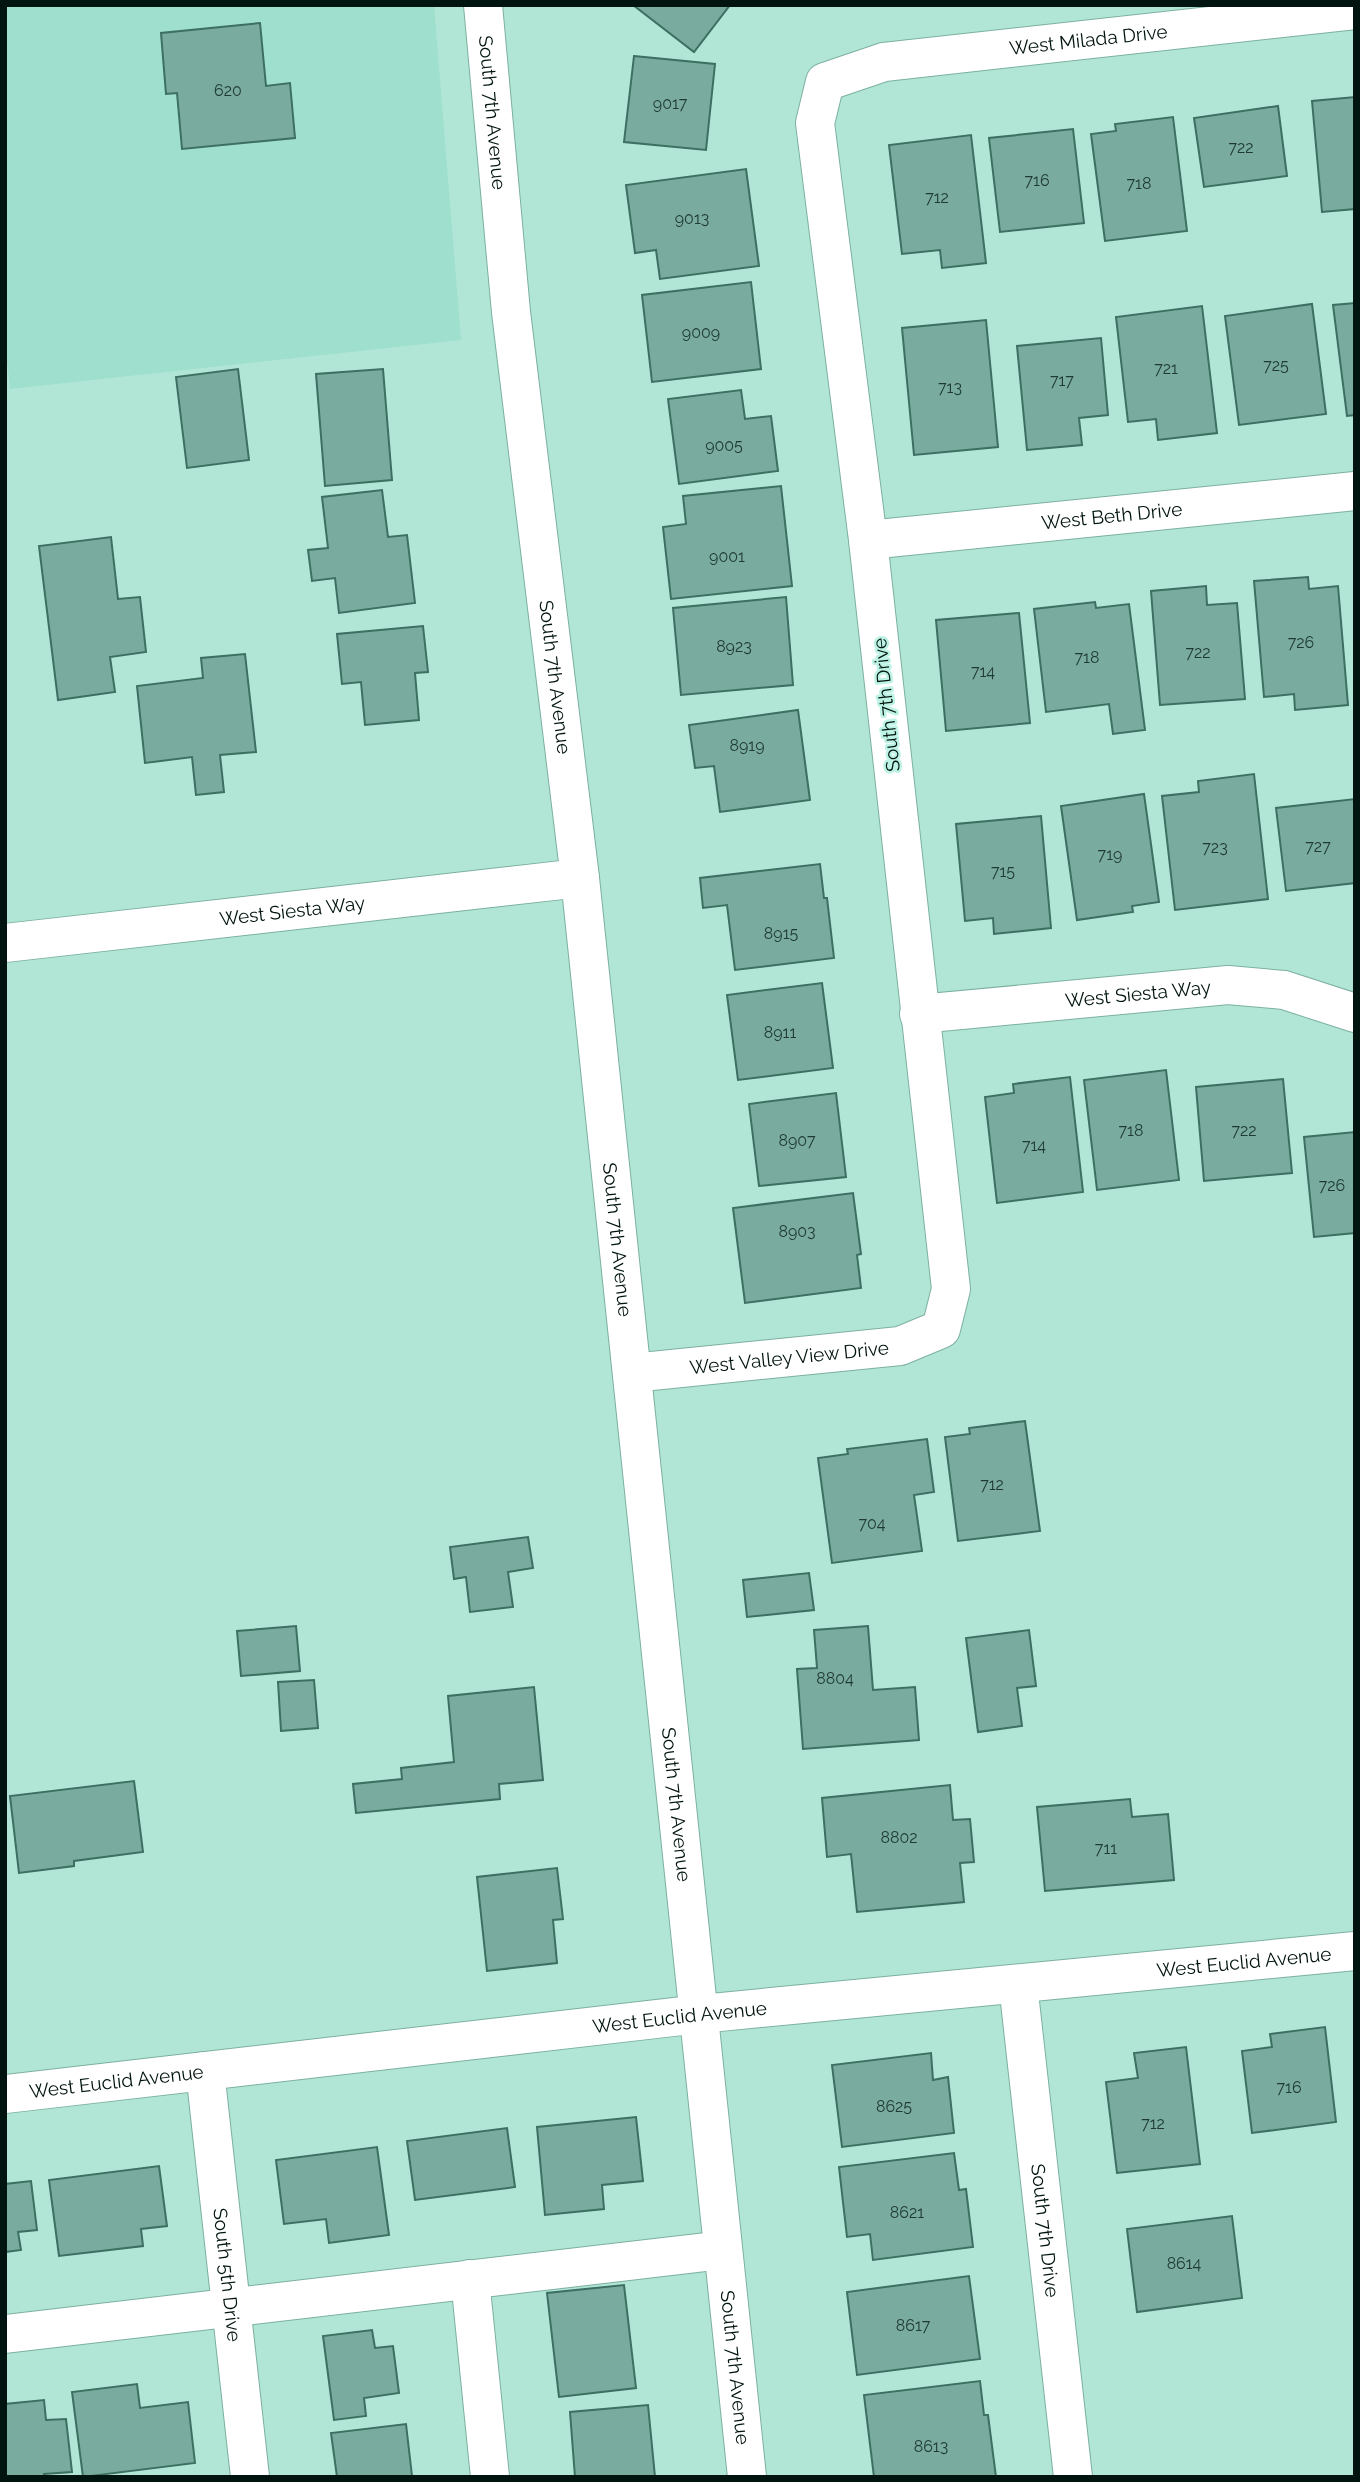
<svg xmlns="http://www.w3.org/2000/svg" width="1360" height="2482" font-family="Raleway,sans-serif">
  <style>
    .built { fill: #9fdfcd }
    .building { fill: #79ac9e; stroke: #3d6f62; stroke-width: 2 }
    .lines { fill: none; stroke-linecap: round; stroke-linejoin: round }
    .minor-casing { stroke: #7cb0a1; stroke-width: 40 }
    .minor { stroke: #fff; stroke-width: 38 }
    .labels { text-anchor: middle; stroke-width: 5; stroke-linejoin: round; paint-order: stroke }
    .number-label { font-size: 16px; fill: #1f3a33 }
    .street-label { font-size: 19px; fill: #01140f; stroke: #bdf3e4 }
  </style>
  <rect width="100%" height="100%" fill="#b1e6d7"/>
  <path class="built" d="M5 5H434L461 340 10 389 5 341Z"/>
  <path class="building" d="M633 5H730L694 52Z
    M260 23 266 86 290 83 295 138 182 149 177 93 166 94 161 33Z
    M634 56 715 64 706 150 624 142Z
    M1355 97V209L1322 212 1312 101Z
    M1278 106 1287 176 1204 187 1194 118Z
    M1173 117 1187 231 1105 241 1091 134 1116 131 1115 124Z
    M1073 129 1084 223 1000 232 989 138Z
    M971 135 986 263 942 268 940 250 902 254 889 145Z
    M746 169 759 266 660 279 656 250 635 253 626 185Z
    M751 282 761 369 652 382 642 295Z
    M1355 303V415L1347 416 1333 305Z
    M1312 304 1326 414 1239 425 1225 316Z
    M1202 306 1217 433 1158 440 1156 419 1128 422 1116 317Z
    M986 320 998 447 914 455 902 328Z
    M1101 338 1108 415 1079 418 1082 445 1027 450 1017 346Z
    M238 369 249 460 187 468 176 377Z
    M383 369 392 480 325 486 316 374Z
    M741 390 745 419 771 416 778 471 679 484 668 399Z
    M781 486 792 586 671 599 663 527 686 524 683 496Z
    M382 490 388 537 407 535 415 603 339 613 335 578 312 581 308 550 328 548 322 497Z
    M111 537 118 599 140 597 146 652 110 657 115 692 58 700 39 546Z
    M1308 577 1309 589 1338 586 1348 705 1295 710 1294 694 1264 697 1254 581Z
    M1206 586 1207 605 1237 603 1245 699 1160 705 1151 591Z
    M786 597 793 685 681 695 673 608Z
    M1095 602 1096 608 1129 604 1145 730 1113 734 1109 704 1046 712 1034 609Z
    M1019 613 1030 723 946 731 936 620Z
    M423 626 428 672 415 673 419 720 365 725 361 682 342 684 337 634Z
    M245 654 256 752 220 755 224 792 196 795 192 757 145 763 137 686 203 678 201 658Z
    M798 710 810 800 720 812 714 766 695 768 689 725Z
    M1254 774 1268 899 1175 910 1162 796 1199 792 1198 781Z
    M1144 794 1159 902 1132 906 1133 912 1077 920 1061 806Z
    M1355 799V883L1286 891 1276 808Z
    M1041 816 1051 928 994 934 993 918 965 921 956 824Z
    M820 864 824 898H827L834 958 735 970 727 905 703 908 700 878Z
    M822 983 833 1068 738 1080 727 995Z
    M1166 1070 1179 1180 1097 1190 1084 1080Z
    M1070 1077 1083 1192 997 1203 985 1097 1014 1093 1013 1084Z
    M1283 1079 1292 1173 1204 1181 1196 1087Z
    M836 1093 846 1177 759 1186 749 1104Z
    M1355 1132V1233L1314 1237 1304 1137Z
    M853 1193 861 1254 857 1255 861 1288 745 1303 733 1208Z
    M1025 1421 1040 1531 958 1541 945 1437 970 1434 969 1428Z
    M927 1439 934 1492 914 1495 922 1551 832 1563 818 1458 848 1454 847 1449Z
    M528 1537 533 1568 508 1572 513 1607 470 1612 466 1577 454 1579 450 1547Z
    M809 1573 814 1610 747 1617 743 1580Z
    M296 1626 300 1671 241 1676 237 1631Z
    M868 1626 873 1690 915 1687 919 1740 803 1749 797 1669 817 1668 814 1630Z
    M1029 1630 1036 1686 1017 1688 1022 1726 978 1732 966 1638Z
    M314 1680 318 1728 281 1731 278 1682Z
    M534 1687 543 1780 499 1784 500 1799 356 1813 353 1784 402 1779 401 1768 454 1762 448 1696Z
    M134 1781 143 1852 74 1861V1866L19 1873 10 1796Z
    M950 1785 953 1820 970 1819 974 1862 960 1863 964 1902 857 1912 851 1854 827 1857 822 1798Z
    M1130 1799 1132 1817 1168 1814 1174 1880 1045 1891 1037 1807Z
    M557 1868 563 1919 553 1920 557 1963 487 1971 477 1877Z
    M1325 2027 1336 2122 1252 2133 1242 2051 1272 2047 1270 2034Z
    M1186 2047 1200 2164 1117 2173 1106 2082 1138 2078 1134 2053Z
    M931 2053 933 2080 948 2077 954 2133 842 2147 832 2065Z
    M636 2117 643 2181 602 2185 604 2209 545 2215 537 2127Z
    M507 2128 515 2187 415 2200 407 2141Z
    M377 2147 389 2235 329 2243 326 2219 284 2224 276 2160Z
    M954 2153 959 2190 966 2189 973 2247 873 2260 870 2234 847 2237 839 2167Z
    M159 2166 167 2226 141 2229 143 2246 59 2256 49 2180Z
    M31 2181 37 2230 18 2232 21 2250 5 2252V2184Z
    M1232 2216 1242 2298 1137 2312 1127 2229Z
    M969 2276 980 2359 857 2375 847 2292Z
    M624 2285 636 2388 559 2397 547 2293Z
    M372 2330 375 2348 393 2346 399 2393 364 2398 366 2416 334 2420 323 2336Z
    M980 2381 984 2415H988L996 2477H874L864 2395Z
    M137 2384 140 2408 188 2402 195 2463 83 2477 72 2392Z
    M44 2400 46 2420 66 2419 72 2472 44 2474V2477H5V2404Z
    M648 2405 655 2477H575L570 2412Z
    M406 2424 412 2476 337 2477 331 2433Z"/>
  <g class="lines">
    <g class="minor-casing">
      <g id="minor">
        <path id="s1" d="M483 5 511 312 580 878 747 2477"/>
        <path id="s2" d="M868 540 1355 491"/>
        <path id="s3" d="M5 943 580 878"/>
        <path id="s4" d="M919 1014 1228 985 1284 990 1355 1013"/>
        <path id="s5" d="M632 1373 900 1346 941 1329 951 1289 868 540 815 123 825 82 884 62 1355 10"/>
        <path id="s6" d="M1018 1984 1073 2477"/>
        <path id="s7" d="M205 2071 250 2477"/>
        <path id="s8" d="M5 2094 699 2014 1355 1951"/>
        <path d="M470 2279 490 2477"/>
        <path d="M5 2334 723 2250"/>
      </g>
    </g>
    <use href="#minor" class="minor"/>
  </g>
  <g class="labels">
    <g class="number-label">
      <text x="228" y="96">620</text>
      <text x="670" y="109">9017</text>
      <text x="1241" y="153">722</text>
      <text x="1037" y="186">716</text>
      <text x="1139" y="189">718</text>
      <text x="937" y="203">712</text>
      <text x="692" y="224">9013</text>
      <text x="701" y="338">9009</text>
      <text x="1276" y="371">725</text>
      <text x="1166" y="374">721</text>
      <text x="1062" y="386">717</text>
      <text x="950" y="393">713</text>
      <text x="724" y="451">9005</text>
      <text x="727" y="562">9001</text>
      <text x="1301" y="648">726</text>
      <text x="734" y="652">8923</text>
      <text x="1198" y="658">722</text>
      <text x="1087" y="663">718</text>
      <text x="983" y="677">714</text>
      <text x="747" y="751">8919</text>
      <text x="1318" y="852">727</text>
      <text x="1215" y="853">723</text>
      <text x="1110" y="860">719</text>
      <text x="1003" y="877">715</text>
      <text x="781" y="939">8915</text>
      <text x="780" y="1038">8911</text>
      <text x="1131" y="1136">718</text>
      <text x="1244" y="1136">722</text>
      <text x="797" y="1146">8907</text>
      <text x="1034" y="1151">714</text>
      <text x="1332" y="1191">726</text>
      <text x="797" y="1237">8903</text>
      <text x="992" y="1490">712</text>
      <text x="872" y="1529">704</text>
      <text x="835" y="1684">8804</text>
      <text x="899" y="1843">8802</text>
      <text x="1106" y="1854">711</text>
      <text x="1289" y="2093">716</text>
      <text x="894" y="2112">8625</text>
      <text x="1153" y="2129">712</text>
      <text x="907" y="2218">8621</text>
      <text x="1184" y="2269">8614</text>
      <text x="913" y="2331">8617</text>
      <text x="931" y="2452">8613</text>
    </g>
    <g class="street-label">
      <text dy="7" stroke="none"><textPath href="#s5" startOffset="1839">West Milada Drive</textPath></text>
      <text dy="7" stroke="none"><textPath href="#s1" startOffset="108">South 7th Avenue</textPath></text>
      <text dy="7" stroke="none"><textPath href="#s2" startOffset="245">West Beth Drive</textPath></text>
      <text dy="7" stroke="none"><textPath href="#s1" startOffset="676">South 7th Avenue</textPath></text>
      <text transform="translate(886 705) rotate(-96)" y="7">South 7th Drive</text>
      <text dy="7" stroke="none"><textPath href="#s3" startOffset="289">West Siesta Way</textPath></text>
      <text dy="7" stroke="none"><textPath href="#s4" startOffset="220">West Siesta Way</textPath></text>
      <text dy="7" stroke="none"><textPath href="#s1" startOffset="1242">South 7th Avenue</textPath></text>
      <text dy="7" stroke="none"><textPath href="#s5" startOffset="158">West Valley View Drive</textPath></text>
      <text dy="7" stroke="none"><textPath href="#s1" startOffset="1810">South 7th Avenue</textPath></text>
      <text dy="7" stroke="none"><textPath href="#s8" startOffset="1246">West Euclid Avenue</textPath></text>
      <text dy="7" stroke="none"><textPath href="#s8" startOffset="679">West Euclid Avenue</textPath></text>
      <text dy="7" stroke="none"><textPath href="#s8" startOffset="112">West Euclid Avenue</textPath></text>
      <text dy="7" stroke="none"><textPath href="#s6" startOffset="248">South 7th Drive</textPath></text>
      <text dy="7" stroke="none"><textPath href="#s7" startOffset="205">South 5th Drive</textPath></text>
      <text dy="7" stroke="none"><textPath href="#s1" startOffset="2376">South 7th Avenue</textPath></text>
    </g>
  </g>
  <rect width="1360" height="2482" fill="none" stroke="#01140f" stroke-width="14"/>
</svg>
